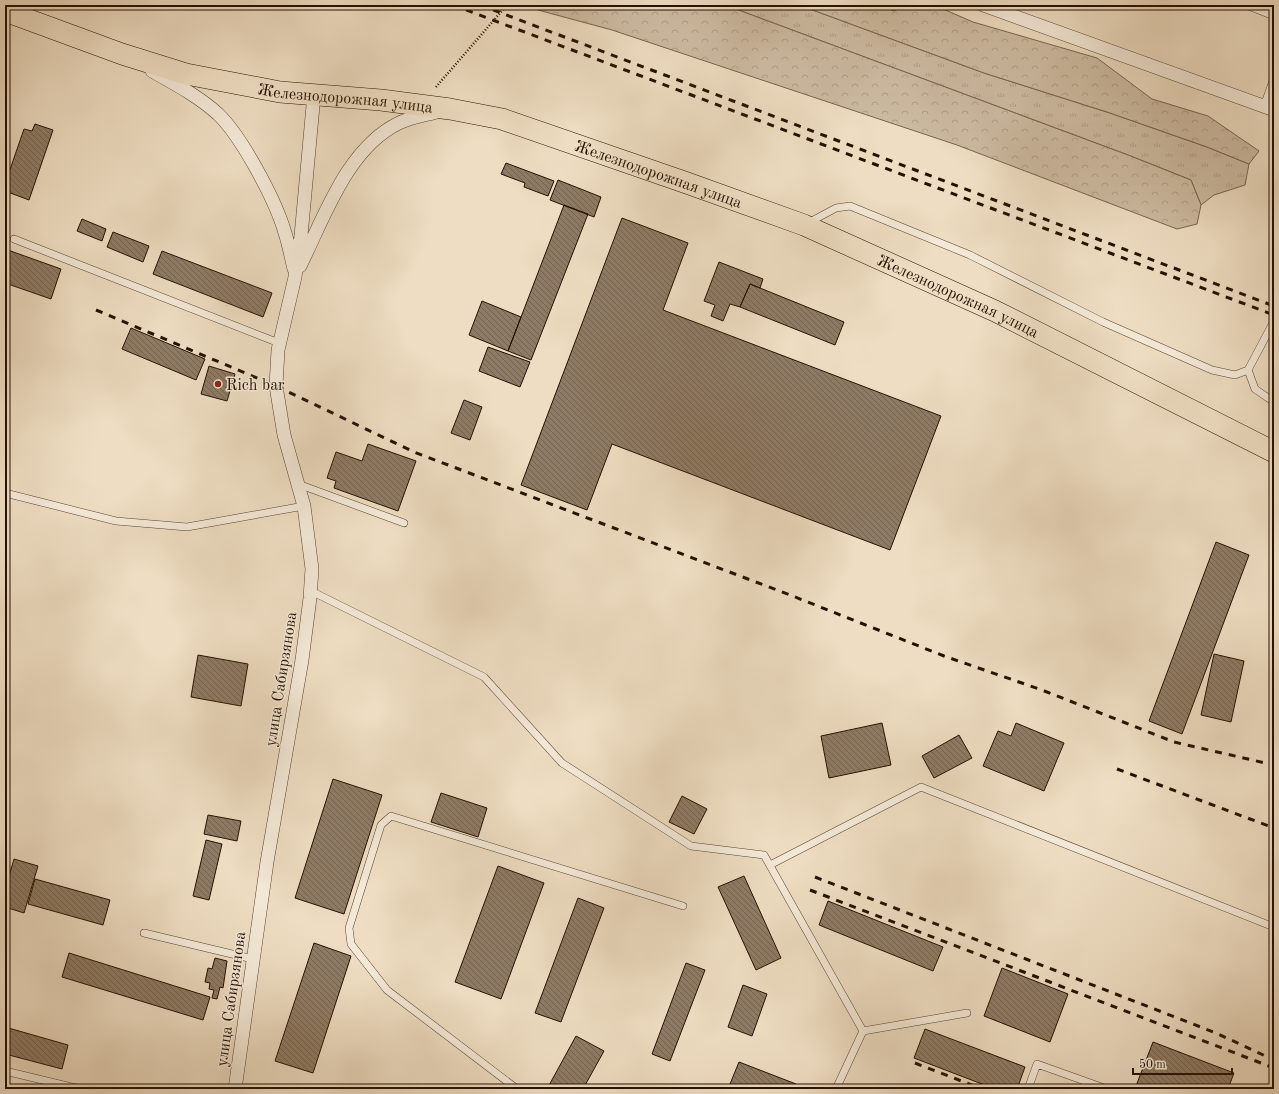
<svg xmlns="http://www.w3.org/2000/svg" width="1279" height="1094" font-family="'Old Standard TT',serif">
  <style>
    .grass { fill: url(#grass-tufts); stroke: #786550 }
    .forest { fill: url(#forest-crowns); stroke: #786550 }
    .building { fill: url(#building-back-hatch); stroke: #251000 }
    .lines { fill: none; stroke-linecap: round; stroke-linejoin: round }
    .lane-casing { stroke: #574330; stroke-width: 8 }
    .street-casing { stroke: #574330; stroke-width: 14 }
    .primary-casing { stroke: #251000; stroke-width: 22 }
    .path { stroke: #251000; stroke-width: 2.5; stroke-dasharray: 1 2; stroke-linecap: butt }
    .lane { stroke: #f4e9d7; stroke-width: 7 }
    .street { stroke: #f4e9d7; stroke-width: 13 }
    .primary { stroke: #eeddc2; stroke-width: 21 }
    .rail { stroke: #251000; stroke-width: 3; stroke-dasharray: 7 7; stroke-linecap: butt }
    .poi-dot { fill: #8f2418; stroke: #f4e9d7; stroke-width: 1.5 }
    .labels { text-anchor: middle; stroke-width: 3; stroke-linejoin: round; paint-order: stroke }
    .street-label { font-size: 16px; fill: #251000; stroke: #f4e9d7 }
    .poi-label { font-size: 16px; fill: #251000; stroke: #f4e9d7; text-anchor: start }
  </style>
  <defs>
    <pattern id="grass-tufts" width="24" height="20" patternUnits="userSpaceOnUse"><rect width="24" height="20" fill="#ccbaa1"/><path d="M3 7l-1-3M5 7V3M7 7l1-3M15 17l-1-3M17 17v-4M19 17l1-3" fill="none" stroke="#af9f89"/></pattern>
    <pattern id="forest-crowns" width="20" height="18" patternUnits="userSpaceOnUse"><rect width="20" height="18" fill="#ccbaa1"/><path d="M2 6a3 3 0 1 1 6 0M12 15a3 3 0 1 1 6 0" fill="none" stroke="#af9f89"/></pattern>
    <pattern id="building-back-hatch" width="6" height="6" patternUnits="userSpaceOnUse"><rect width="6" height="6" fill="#8e7b65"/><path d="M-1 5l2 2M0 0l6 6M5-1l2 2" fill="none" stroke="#746351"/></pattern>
  </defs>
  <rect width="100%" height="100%" fill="#eeddc2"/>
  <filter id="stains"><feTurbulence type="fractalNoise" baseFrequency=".005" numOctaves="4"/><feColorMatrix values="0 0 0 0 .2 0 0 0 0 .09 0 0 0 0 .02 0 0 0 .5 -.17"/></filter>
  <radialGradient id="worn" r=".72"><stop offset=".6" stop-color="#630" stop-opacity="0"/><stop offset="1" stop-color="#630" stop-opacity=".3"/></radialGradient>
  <path class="grass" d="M725 5H799L984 73 1110 113 1207 147 1249 164 1245 185 1214 195 1201 205 1191 180 1128 155Z"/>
  <path class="forest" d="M531 5H725L1128 155 1191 180 1201 205 1197 224 1177 229 957 145 612 30 538 10Z
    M799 5H878L894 11 905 5H934L973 22 1097 58 1152 99 1208 116 1259 151 1249 164 1207 147 1110 113 984 73Z"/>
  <path class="building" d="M35 124 53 130 29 200 5 191V184L24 129 32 131Z
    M506 163 554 181 548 196 524 187 525 183 501 174Z
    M558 180 601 197 594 217 550 200Z
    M564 205 588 214 531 360 508 351Z
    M622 218 688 243 663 310 941 416 890 550 612 444 587 510 521 485Z
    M82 219 106 229 102 241 77 231Z
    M113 232 149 246 143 262 107 247Z
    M5 249 61 269 51 299 5 283Z
    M162 251 272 293 263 317 153 274Z
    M719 262 763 279 760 288 750 284 740 307 730 304 723 321 711 316 715 305 704 301Z
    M750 284 844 322 835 345 740 307Z
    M482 301 521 317 508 351 469 335Z
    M131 328 205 359 196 380 122 349Z
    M488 347 530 362 520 387 479 371Z
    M209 366 235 374 227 401 201 394Z
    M464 400 482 407 470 440 451 433Z
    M368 444 416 461 398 511 334 488 336 481 327 478 336 452 362 461Z
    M1216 542 1249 555 1182 734 1149 721Z
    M1214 654 1244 661 1231 722 1201 715Z
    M198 655 248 664 241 706 191 697Z
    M882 723 891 765 829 778 821 736Z
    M1016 723 1064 743 1044 791 983 766 998 731 1011 736Z
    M959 735 972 758 934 778 922 756Z
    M333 779 382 795 344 914 295 898Z
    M441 793 487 808 478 837 431 822Z
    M682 796 707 809 694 834 669 822Z
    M208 815 241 821 237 841 204 834Z
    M206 840 222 844 209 900 193 896Z
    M14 859 38 866 24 913 5 907V882L7 883Z
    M498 866 544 883 501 999 455 982Z
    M744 876 781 958 756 970 718 887Z
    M35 879 110 900 103 925 28 904Z
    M578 898 604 908 561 1022 535 1013Z
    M828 901 943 947 933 971 819 925Z
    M314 943 351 956 313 1073 275 1061Z
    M69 953 210 997 203 1020 62 977Z
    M215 958 227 961 223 988 220 987 217 999 212 998 214 990 209 989 210 983 205 982 208 968 212 969Z
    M686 963 705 970 670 1061 652 1054Z
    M1002 968 1068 994 1050 1042 984 1016Z
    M743 985 767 994 752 1036 728 1027Z
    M5 1027 68 1045 62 1069 5 1054Z
    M925 1029 1025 1067 1017 1089H995L914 1058Z
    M576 1036 604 1051 583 1089H547Z
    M1153 1042 1234 1073 1228 1089H1143L1136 1086Z
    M739 1062 796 1084 794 1089H742L730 1084Z"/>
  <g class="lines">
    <g class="lane-casing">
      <path id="lane" d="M1246 5 1274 16
        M1264 106 1274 78
        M808 223 836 208 850 206 970 255 1103 322 1212 370 1235 375 1248 370 1255 389 1274 402
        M14 239 279 343
        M1248 370 1274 321
        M298 484 404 523
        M5 493 116 521 187 527 304 506
        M311 591 484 677 562 763 691 846 764 855 863 1031 836 1089
        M770 865 921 787 1274 927
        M144 933 253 959
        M863 1031 967 1013
        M5 1071 80 1089
        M517 1089 387 990 351 944 349 928 381 825 391 816 683 906
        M1028 1089 1037 1064 1107 1089"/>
    </g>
    <g class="street-casing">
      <path id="street" d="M983 5 1274 110
        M152 71C175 84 198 96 218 114 242 137 276 201 285 233 289 245 291 257 294 269
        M300 266C324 218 347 148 399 123 411 117 427 115 440 111
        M235 1089 267 862 302 660 310 598 312 569 304 506 284 435 276 386 278 350 295 277 301 236 314 95"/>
    </g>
    <g class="primary-casing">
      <g id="primary">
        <path id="s1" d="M5 11 122 54 186 74 280 92 381 100 450 109 502 119 687 183 804 225 995 311 1274 452"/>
      </g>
    </g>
    <path class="path" d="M436 87 507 5"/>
    <use href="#lane" class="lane"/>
    <use href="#street" class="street"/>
    <use href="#primary" class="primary"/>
    <path class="rail" d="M453 5 1274 315
      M480 5 1274 306
      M96 310 276 386 414 452 790 595 944 656 1042 690 1174 742 1274 765
      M1117 769 1274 828
      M815 877 1216 1033 1274 1060
      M810 890 1274 1068
      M915 1063 982 1089"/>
  </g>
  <circle class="poi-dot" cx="218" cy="384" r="4"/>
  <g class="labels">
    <g class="street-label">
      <text dy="6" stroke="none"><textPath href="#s1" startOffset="353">Железнодорожная улица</textPath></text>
      <text dy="6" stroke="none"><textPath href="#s1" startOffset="677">Железнодорожная улица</textPath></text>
      <text dy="6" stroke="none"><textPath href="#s1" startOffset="1001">Железнодорожная улица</textPath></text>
      <text transform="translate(280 679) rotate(-81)" y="6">улица Сабирзянова</text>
      <text transform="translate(230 999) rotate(-82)" y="6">улица Сабирзянова</text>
    </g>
    <g class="poi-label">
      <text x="226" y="390">Rich bar</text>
    </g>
  </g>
  <rect width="1279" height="1094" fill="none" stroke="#eeddc2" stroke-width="20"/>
  <rect x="6" y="6" width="1267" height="1082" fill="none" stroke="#251000" stroke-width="2"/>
  <rect x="10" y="10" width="1259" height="1074" fill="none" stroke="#251000"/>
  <path d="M1133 1068v6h99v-6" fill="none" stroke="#251000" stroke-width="2"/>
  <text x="1139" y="1068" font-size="12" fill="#251000" stroke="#f4e9d7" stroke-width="3" paint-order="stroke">50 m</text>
  <rect width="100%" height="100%" filter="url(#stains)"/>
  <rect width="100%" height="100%" fill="url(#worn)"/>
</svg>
